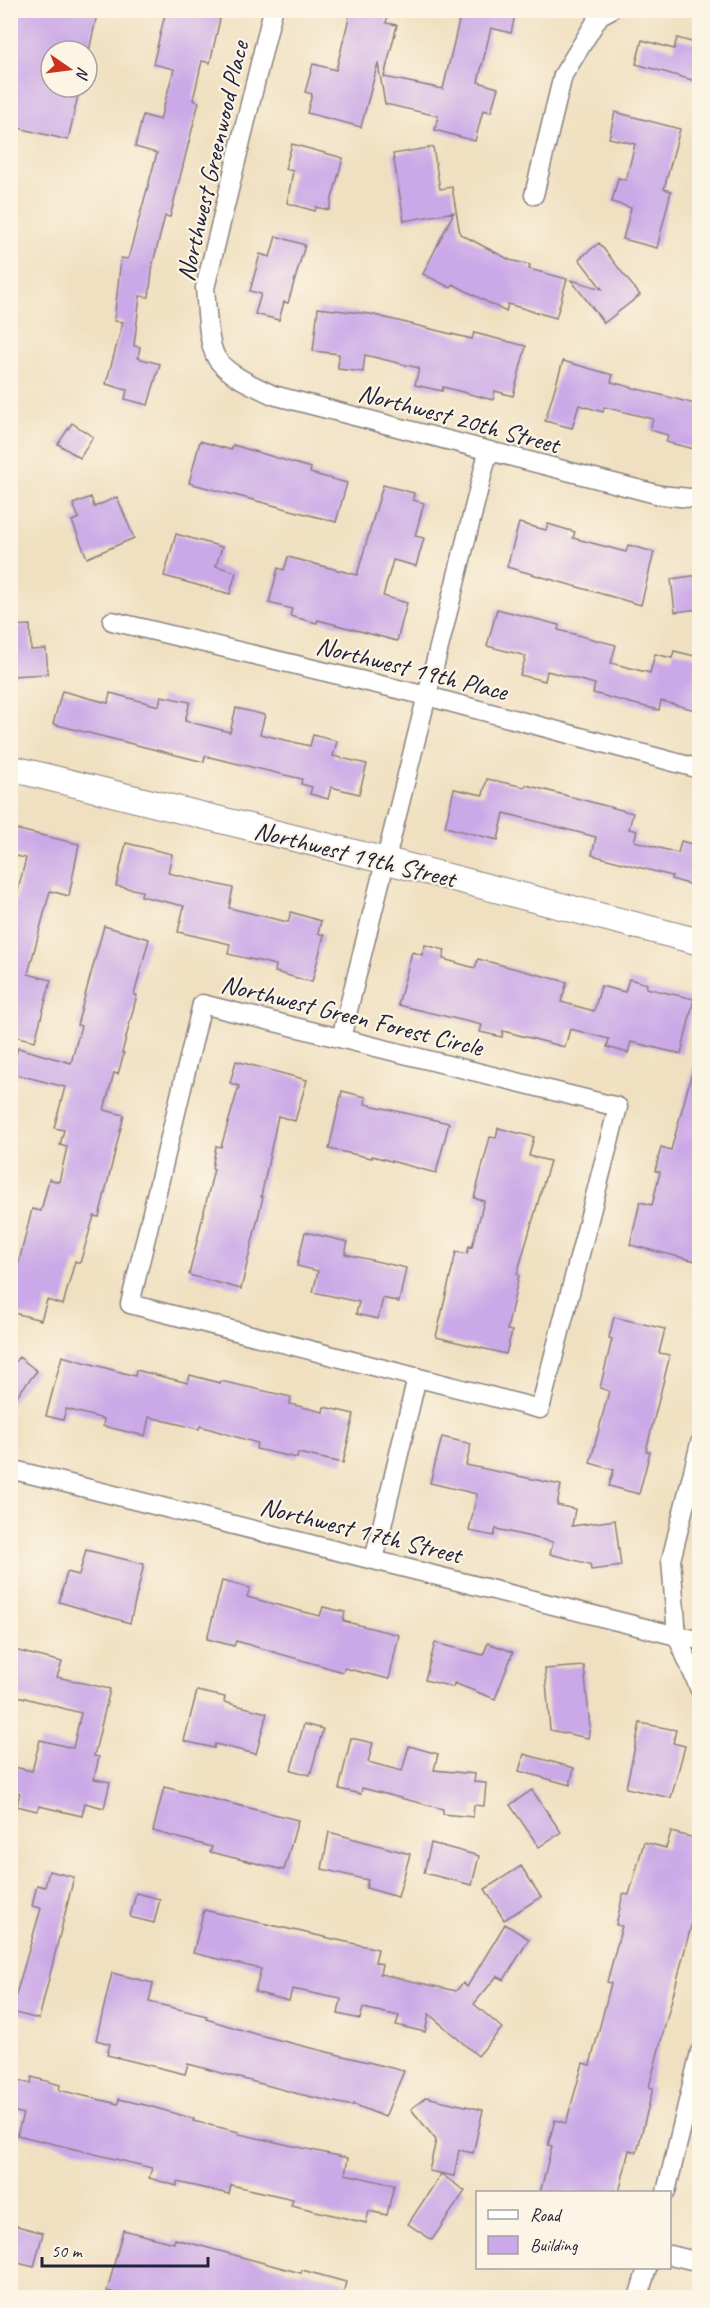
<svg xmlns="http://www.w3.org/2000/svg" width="710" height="2308" font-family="Caveat,sans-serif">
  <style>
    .building { fill: #cba8e7 }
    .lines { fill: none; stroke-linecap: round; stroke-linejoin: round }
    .street-casing { stroke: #89817e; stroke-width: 21 }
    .secondary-casing { stroke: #89817e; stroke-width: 28 }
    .street { stroke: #fff; stroke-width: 18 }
    .secondary { stroke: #fff; stroke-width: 26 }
    .labels { text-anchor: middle; stroke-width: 4.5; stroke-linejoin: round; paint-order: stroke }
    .street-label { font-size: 26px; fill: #22223b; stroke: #fcf5e5 }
  </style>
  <rect width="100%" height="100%" fill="#fcf5e5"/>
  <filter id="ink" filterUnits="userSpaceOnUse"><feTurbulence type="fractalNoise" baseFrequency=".0167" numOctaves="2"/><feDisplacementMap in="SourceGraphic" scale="12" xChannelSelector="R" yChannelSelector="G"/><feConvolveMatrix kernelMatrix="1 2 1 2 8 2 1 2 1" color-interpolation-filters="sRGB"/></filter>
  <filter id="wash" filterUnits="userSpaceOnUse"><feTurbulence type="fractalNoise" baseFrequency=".008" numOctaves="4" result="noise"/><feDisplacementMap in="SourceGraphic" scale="24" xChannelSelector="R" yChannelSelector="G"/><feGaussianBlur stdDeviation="1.35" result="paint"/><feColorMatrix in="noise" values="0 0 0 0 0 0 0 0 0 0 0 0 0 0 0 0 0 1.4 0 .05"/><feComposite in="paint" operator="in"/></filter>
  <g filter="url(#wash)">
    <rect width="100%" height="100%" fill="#f0e0c1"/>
    <g id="blocks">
      <path class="building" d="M10 10H98L89 51H51V87H80L68 140 10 126Z
        M166 10H184L220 19 210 63 202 61 193 100 199 102 170 217 165 216 153 263 149 297 140 296 134 346 140 347 138 358 160 364 148 405 125 399 127 390 106 384 123 322 114 321 121 258 128 259 157 153 135 147 143 115 160 120 174 69 153 64Z
        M351 10H389L386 23 397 25 384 77 443 89 459 21 446 18 447 10H516L511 33 491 28 478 82 498 88 491 112 483 110 475 141 435 130 438 116 385 104 378 63 361 127 307 113 312 94 305 92 313 64 336 70Z
        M677 38 699 44V82L636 64 642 40 674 49Z
        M615 112 680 129 664 189 671 191 657 248 623 239 631 208 612 202 618 178 626 180 635 144 609 138Z
        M292 144 343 158 329 210 316 207 315 211 287 203 293 171 285 169Z
        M433 147 440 189 452 187 460 234 510 260 530 265 529 269 567 279 556 318 508 304 506 312 453 284 451 288 423 274 454 212 404 221 393 154Z
        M276 236 305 245 288 303 284 302 279 320 255 314 261 294 250 291 260 254 270 257Z
        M599 243 640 295 604 323 571 280 602 289 579 259Z
        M318 308 370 314 472 339 474 333 526 346 513 396 495 391 493 400 443 387 442 391 415 385 419 368 365 355 363 372 338 369 339 354 313 351Z
        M563 361 613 375 611 382 699 405V427L694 449 666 442 668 435 650 430 653 419 604 407 603 412 579 405 572 428 545 421Z
        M72 423 93 437 80 458 58 444Z
        M200 441 231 450 233 445 257 452 311 468 310 473 347 483 336 522 189 483Z
        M383 485 414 493 413 500 424 503 415 536 424 538 416 566 393 560 383 596 407 603 397 641 318 620 317 623 290 616 292 609 269 603 278 568 284 570 288 557 357 575Z
        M91 497 94 507 117 497 134 538 87 558 72 521 79 518 73 504Z
        M519 523 546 530 548 524 575 532 573 538 626 552 628 545 654 552 641 605 507 567Z
        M176 534 222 547 216 566 236 572 230 594 164 576Z
        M699 575V609L675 612 671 579Z
        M497 609 559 625 558 630 616 645 611 663 650 673 655 654 672 658 674 651 699 657V711L661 701 659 710 630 703 593 693 595 684 547 671 545 681 520 675 526 656 487 646Z
        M30 625 31 650 46 649 48 674 10 676V626Z
        M62 691 108 703 110 693 159 706 161 696 190 702 185 721 230 732 236 708 265 715 260 734 310 746 313 735 337 741 333 756 367 764 359 794 331 787 328 799 310 794 312 787 301 784 302 779 205 756 204 762 53 724Z
        M487 779 525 787 526 785 633 813 629 829 637 831 634 841 678 853 681 841 699 846V887L671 879 672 876 592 855 596 837 504 813 498 840 445 827 454 789 483 795Z
        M15 829 79 844 69 896 50 891 28 974 51 980 35 1041 10 1035V901L15 902 26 858 10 855Z
        M126 843 172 854 168 873 233 888 229 908 288 922 291 912 321 921 318 933 324 935 312 982 275 972 276 965 228 954 230 944 178 932 184 906 141 896 142 891 116 886Z
        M104 926 149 939 134 995H137L122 1053H124L118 1074 114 1073 104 1110 124 1115 99 1217 94 1216 80 1263 75 1261 63 1305 47 1300 41 1320 10 1312V1298L32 1209 41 1211 49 1179 59 1182 67 1147 60 1145 64 1130 54 1128 65 1087 11 1073 18 1048 71 1063 81 1026 77 1025Z
        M425 945 445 950 443 959 475 968 478 959 567 982 561 1002 594 1011 601 986 625 992 629 979 647 984 646 988 694 999 681 1054 631 1042 628 1053 607 1047 609 1039 570 1029 565 1047 503 1031 502 1037 480 1032 482 1025 398 1005 412 952 422 955Z
        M236 1061 307 1080 295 1121 278 1116 261 1197H263L241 1289 189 1275 214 1169 212 1168 216 1146 221 1147 239 1086 230 1083Z
        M694 1065 699 1066V1246L696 1261 630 1245 640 1202 652 1205 660 1172 655 1171 661 1147 671 1150Z
        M342 1091 366 1097 365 1104 449 1123 436 1173 372 1156V1158L329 1149Z
        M498 1128 534 1137 529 1156 550 1161 517 1274 519 1275 507 1330 512 1331 506 1354 436 1337 456 1252 467 1254 469 1246 472 1247 484 1201 474 1198 490 1137 496 1138Z
        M305 1232 348 1242 345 1254 406 1268 399 1302 383 1298 378 1319 356 1314 359 1302 313 1292 318 1271 297 1266Z
        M614 1317 665 1329 659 1353 670 1355 646 1451 650 1452 639 1494 609 1486 614 1470 590 1463 609 1391 600 1388 612 1339 609 1338Z
        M62 1356 135 1376 136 1370 188 1383 190 1375 220 1383 221 1381 291 1397 290 1404 323 1412 324 1407 354 1414 343 1463 298 1453 297 1458 256 1449 257 1443 200 1426 199 1429 149 1417 145 1436 103 1426 104 1419 66 1409 63 1420 46 1416Z
        M19 1357 37 1371 10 1404V1369Z
        M442 1437 471 1444 466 1465 561 1485 557 1505 575 1509 572 1526 615 1520 621 1566 591 1570 590 1564 550 1554 553 1542 496 1529 494 1536 469 1531 477 1494 430 1483Z
        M86 1550 144 1564 130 1623 59 1602 67 1572 79 1575Z
        M222 1581 250 1588 247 1597 320 1616 323 1607 345 1612 343 1621 399 1635 389 1679 344 1668 343 1672 236 1641 234 1646 207 1639Z
        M435 1643 483 1655 488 1643 513 1652 495 1699 454 1683 453 1687 425 1680Z
        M10 1649 62 1662 57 1677 110 1689 94 1756 99 1757 94 1779 110 1782 104 1808 85 1803 82 1816 39 1806 37 1811 17 1806 20 1793 10 1791V1766L32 1771 40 1740 73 1748 81 1713 10 1694Z
        M584 1666 590 1727 588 1738 550 1730 545 1669Z
        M197 1691 225 1697 224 1702 267 1713 256 1754 215 1744 214 1748 184 1741Z
        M640 1723 676 1730 673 1743 685 1746 671 1798 626 1788Z
        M304 1724 323 1729 310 1775 291 1770Z
        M351 1738 373 1743 368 1762 402 1771 409 1746 438 1754 434 1770 475 1774 474 1782 486 1783 484 1806 474 1805 473 1817 443 1814V1809L362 1788 361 1794 339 1789Z
        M524 1754 574 1768 570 1785 519 1771Z
        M164 1787 298 1820 284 1870 210 1852 212 1847 153 1831Z
        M532 1790 561 1832 539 1847 510 1805Z
        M329 1832 410 1854 398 1897 366 1888 368 1880 322 1869Z
        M671 1832 699 1839V1874L690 1910 695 1911 649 2087 653 2088 637 2152 629 2150 619 2193H540L552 2146 548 2145 555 2120 566 2123 583 2063 590 2065 611 1983 607 1982 622 1926 616 1925 623 1894 629 1895 644 1842 666 1848Z
        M431 1843 479 1856 472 1885 424 1873Z
        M521 1866 541 1897 504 1920 485 1889Z
        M49 1871 74 1877 39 2019 11 2012 41 1908 32 1906 37 1885 45 1887Z
        M136 1893 160 1899 154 1923 130 1917Z
        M204 1910 378 1949 375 1962 382 1964 380 1974 456 1991 463 1983 467 1987 505 1924 529 1939 504 1980 497 1976 474 2004 502 2028 478 2056 429 2014 425 2032 396 2025 399 2016 363 2008 360 2019 338 2014 341 1999 292 1989 289 2001 255 1992 261 1969 193 1953Z
        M112 1973 153 1983 149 2002 207 2016 206 2019 255 2034 404 2071 385 2117 353 2104 352 2106 299 2094 188 2064 185 2074 107 2055 110 2044 96 2040Z
        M32 2077 60 2085 59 2090 118 2104 119 2099 149 2106 194 2119 193 2121 239 2132V2134L348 2158 345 2174 394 2185 387 2215 369 2211 366 2223 291 2205 293 2199 231 2185 229 2194 177 2182V2186L149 2178 152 2168 17 2135 23 2114 10 2110V2078L31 2083Z
        M426 2097 483 2110 473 2153 459 2150 454 2176 429 2171 436 2140 411 2109Z
        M441 2174 465 2191 432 2240 408 2224Z
        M10 2224 43 2233 34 2267 10 2261Z
        M123 2230 174 2243 175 2239 301 2273 302 2270 346 2282 342 2298H132L107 2291Z"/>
    </g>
  </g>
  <g filter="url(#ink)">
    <use href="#blocks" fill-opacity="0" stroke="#89817e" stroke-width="1.5"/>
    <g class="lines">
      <g class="street-casing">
        <path id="street" d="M273 10 205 288C207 307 207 343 217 359 229 376 255 386 273 395L660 495 700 499
          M534 195 563 75 600 15 610 10
          M112 621 427 696 700 769
          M202 1004 618 1107 540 1409 130 1304Z
          M341 1038 488 452
          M700 1443 671 1560 677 1636 700 1690
          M10 1469 677 1636 700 1640
          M374 1560 417 1377
          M666 2192 700 2052
          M670 2255 700 2262
          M638 2298 647 2268"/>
      </g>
      <g class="secondary-casing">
        <path id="secondary" d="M10 768 387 861 700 942"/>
      </g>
      <use href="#street" class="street"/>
      <use href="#secondary" class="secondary"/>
    </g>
  </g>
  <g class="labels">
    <g class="street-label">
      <text transform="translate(212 161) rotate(-77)" y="9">Northwest Greenwood Place</text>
      <text transform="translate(459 418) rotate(15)" y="9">Northwest 20th Street</text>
      <text transform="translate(412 668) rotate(14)" y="9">Northwest 19th Place</text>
      <text transform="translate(355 854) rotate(14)" y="9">Northwest 19th Street</text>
      <text transform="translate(352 1015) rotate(14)" y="9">Northwest Green Forest Circle</text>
      <text transform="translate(361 1530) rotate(14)" y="9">Northwest 17th Street</text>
    </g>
  </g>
  <rect width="710" height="2308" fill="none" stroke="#fcf5e5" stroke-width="36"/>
  <rect x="476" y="2191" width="195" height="78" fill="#fcf5e5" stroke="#a5a1a1" stroke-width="1.5"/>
  <rect x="488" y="2210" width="30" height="9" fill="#ffffff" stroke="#a5a1a1" stroke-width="1.5"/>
  <text x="530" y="2221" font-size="18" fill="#22223b">Road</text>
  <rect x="488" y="2236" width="30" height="18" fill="#cba8e7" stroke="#a5a1a1" stroke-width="1.5"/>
  <text x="530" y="2251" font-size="18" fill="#22223b">Building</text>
  <g transform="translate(69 69) rotate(104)"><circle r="28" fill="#fcf5e5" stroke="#a5a1a1" stroke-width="1.5"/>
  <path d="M0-4.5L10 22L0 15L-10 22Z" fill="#c8321e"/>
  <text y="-9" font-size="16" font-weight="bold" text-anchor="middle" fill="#22223b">N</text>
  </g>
  <path d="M42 2257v9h166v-9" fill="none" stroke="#22223b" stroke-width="3"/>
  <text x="51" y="2257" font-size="18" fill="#22223b" stroke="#fcf5e5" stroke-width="4.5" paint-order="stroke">50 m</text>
</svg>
